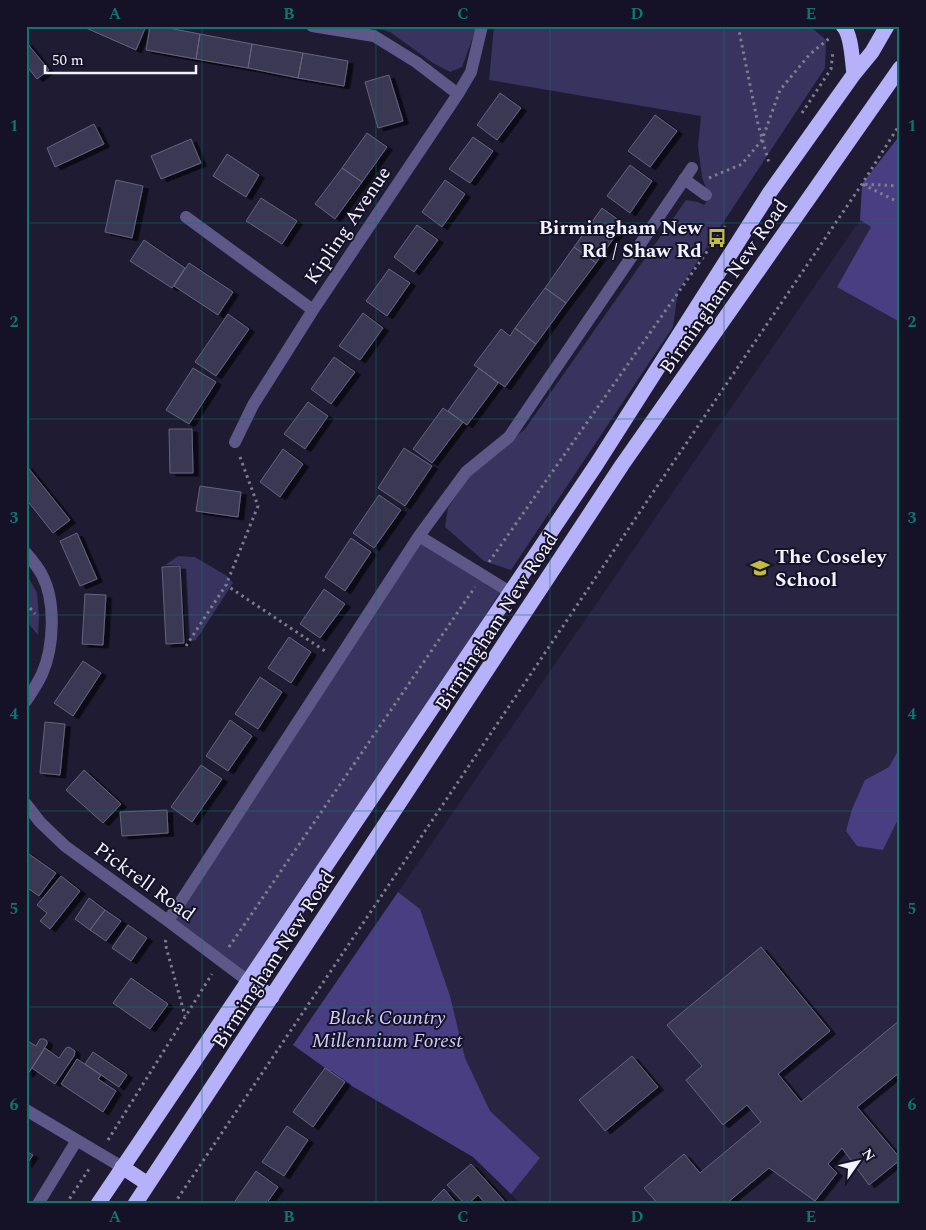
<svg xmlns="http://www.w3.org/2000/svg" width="926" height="1230" font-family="Spectral,serif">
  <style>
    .built { fill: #282442 }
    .green { fill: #38335f }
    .forest { fill: #483e81 }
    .building { fill: #3b3953; stroke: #65637f; filter: url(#shadow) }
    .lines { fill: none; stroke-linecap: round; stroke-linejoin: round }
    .path { stroke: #7e7c8f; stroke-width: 3; stroke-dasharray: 2.5 4; stroke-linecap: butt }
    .street { stroke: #5d5888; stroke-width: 12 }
    .highway { stroke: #b6b1f8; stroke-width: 15 }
    .grid { fill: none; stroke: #0f766e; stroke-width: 1; stroke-opacity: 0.55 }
    .labels { text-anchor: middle; stroke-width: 4; stroke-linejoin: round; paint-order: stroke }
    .street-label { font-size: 20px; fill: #f2f2ff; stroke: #151228 }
    .poi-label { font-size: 20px; font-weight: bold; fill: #f2f2ff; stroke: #151228; text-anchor: end }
    .park-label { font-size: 20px; font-style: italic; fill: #cfcdf5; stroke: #151228 }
    .neatline { fill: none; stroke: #0f766e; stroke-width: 2 }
    .grid-label { font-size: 16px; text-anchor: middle; font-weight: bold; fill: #0f766e }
  </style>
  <defs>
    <filter id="shadow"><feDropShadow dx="5.5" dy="3" stdDeviation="0" flood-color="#0009"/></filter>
  </defs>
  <rect width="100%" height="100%" fill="#1e1b33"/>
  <path class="built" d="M860 220 900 244V1204H521L473 1157 345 1082 293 1045Z"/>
  <path class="green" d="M369 26H476V29L462 67 450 72 433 63 390 32Z
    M494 26H810L826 40 825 68 678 291 673 327 511 570 484 561 445 527 448 508 470 474 525 429 686 200 698 202 704 205 711 195 706 189 702 177 698 146 701 116 489 80Z
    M419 536 503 588 248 981 168 921Z
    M178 556 195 557 227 576 233 583 196 640 186 642 181 565H165Z
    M26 573 37 593 39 616 38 635 26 621Z"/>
  <path class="forest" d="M900 135V322L837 287 871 227 860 220 862 184Z
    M900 747V815L883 850 857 846 846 831 852 809 865 780 889 767Z
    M398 892 420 909 450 996 465 1058 490 1111 540 1158 511 1194 473 1157 345 1082 293 1045Z"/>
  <path class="building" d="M87 26H146L136 50 86 28Z
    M150 26H158L200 34 196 59 146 50Z
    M200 34 252 44 248 68 196 59Z
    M26 42 49 70 37 79 26 65Z
    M252 44 303 53 298 78 248 68Z
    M303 53 348 61 344 86 298 78Z
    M389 75 403 121 378 128 365 82Z
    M500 93 521 108 497 140 477 125Z
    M655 115 677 131 650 167 628 151Z
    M94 124 104 144 55 167 47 148Z
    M367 133 387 147 362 182 342 168Z
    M473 137 493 151 470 183 449 169Z
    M191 139 201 163 161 179 151 156Z
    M227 154 259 175 246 197 213 176Z
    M630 165 652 181 630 213 607 196Z
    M342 168 362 182 335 219 315 204Z
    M116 180 143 186 132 238 105 232Z
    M445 180 465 194 442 227 422 212Z
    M261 198 297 221 282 244 246 221Z
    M602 208 624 224 596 263 574 247Z
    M417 225 438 240 414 272 394 257Z
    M144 240 185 268 172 288 130 261Z
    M574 247 596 263 566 303 545 288Z
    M189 263 233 292 218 315 174 286Z
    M389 269 410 283 387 316 366 301Z
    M545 288 566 303 536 344 515 328Z
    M363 313 383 328 360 360 339 346Z
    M228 314 249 329 216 376 195 362Z
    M515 328 536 344 505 387 474 365 501 329 510 336Z
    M334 357 355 372 331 404 311 389Z
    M193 368 216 382 189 424 166 410Z
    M479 368 498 383 467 425 448 411Z
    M308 402 328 416 305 449 284 434Z
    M443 408 463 422 432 463 413 449Z
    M169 429H192L193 473H170Z
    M404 448 432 466 405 506 378 488Z
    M283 449 303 464 280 497 260 482Z
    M26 465 70 520 53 533 26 499Z
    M200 486 241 492 238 517 196 511Z
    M379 495 401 510 374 548 353 533Z
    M77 533 97 579 80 586 60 541Z
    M351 538 371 552 345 591 325 577Z
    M180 566 184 643 166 644 162 567Z
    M324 589 345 604 320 638 300 624Z
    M85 594 106 595 103 645 82 644Z
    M289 637 311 652 291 683 268 668Z
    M83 661 101 673 73 716 54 703Z
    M260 677 282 692 258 729 235 714Z
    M230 720 252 736 228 771 206 756Z
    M45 722 65 724 60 775 40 773Z
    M201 765 222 779 192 822 171 807Z
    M84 770 121 804 103 823 66 790Z
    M167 810 168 833 122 836 120 812Z
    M26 852 56 873 39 896 26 887Z
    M61 876 80 891 50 929 40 921 47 913 37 905Z
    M89 898 105 910 90 930 75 919Z
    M105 910 121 921 106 941 90 930Z
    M128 925 147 938 131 961 112 948Z
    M761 947 830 1031 778 1074 801 1102 900 1020V1072L857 1107 900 1158V1160L869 1185 842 1148 828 1164 837 1173 815 1201 769 1168 728 1202 729 1204H658L644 1188 684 1154 700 1173 761 1122 747 1105 723 1125 686 1080 702 1066 667 1025Z
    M131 978 168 1004 150 1029 113 1003Z
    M40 1039H44L47 1041V1044L28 1074 26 1073V1040L36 1046Z
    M69 1047 75 1051 74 1056 55 1084 32 1068 45 1048 59 1058 66 1048Z
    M93 1052 127 1075 119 1087 85 1064Z
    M632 1056 658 1087 605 1131 579 1100Z
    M77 1059 101 1075 98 1079 116 1091 103 1112 61 1084Z
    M325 1068 345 1082 313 1127 293 1112Z
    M287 1126 308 1140 284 1176 262 1162Z
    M26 1151 33 1155 26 1165Z
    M471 1164 505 1202 503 1204H486L478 1195 468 1204H465L447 1185Z
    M256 1171 278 1187 266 1204H233Z
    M444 1189 457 1204H429Z"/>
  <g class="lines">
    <path class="path" d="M738 26 758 124 769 163
      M802 113 831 69 833 51
      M709 178 742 164 762 140 780 90 810 54 831 37
      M900 186 862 184 900 203
      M240 457 258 506 226 585 325 651
      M489 562 725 226
      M26 603 35 614
      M186 646 226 585
      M166 940 165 943 185 1016
      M229 947 475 587
      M108 1140 212 974
      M66 1204 91 1166
      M174 1204 658 485 862 184 900 124"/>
    <path class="street" d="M312 26 374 36 416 62 458 94
      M684 179 706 195
      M186 217 313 310
      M235 442 253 405 313 310 458 94 471 72 482 26
      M26 553C32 560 38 567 42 575 56 601 54 647 42 674 38 683 32 692 26 701
      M510 592 419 536 466 472 509 437 692 168
      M26 804 40 822 65 846 168 921 248 981
      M168 921 419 536
      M26 1110 122 1167
      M38 1204 77 1140"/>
    <path class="highway" d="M843 26C852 35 852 61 854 74
      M248 981 272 997
      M122 1167 148 1184
      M98 1204 596 465 770 192 854 74 872 52 887 26
      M135 1204 622 465 900 68"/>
  </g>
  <path class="grid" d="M202 26V1204M376 26V1204M550 26V1204M724 26V1204M26 223H900M26 419H900M26 615H900M26 811H900M26 1007H900"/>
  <defs>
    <g id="bus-bare" transform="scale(1.5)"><path d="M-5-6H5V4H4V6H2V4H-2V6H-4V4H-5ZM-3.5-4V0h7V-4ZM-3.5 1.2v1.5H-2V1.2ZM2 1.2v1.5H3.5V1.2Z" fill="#c2bd3f" stroke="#151228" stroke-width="2.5" paint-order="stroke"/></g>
    <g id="school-bare" transform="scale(1.5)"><path d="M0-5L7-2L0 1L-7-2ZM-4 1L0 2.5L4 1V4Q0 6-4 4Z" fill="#c2bd3f" stroke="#151228" stroke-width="2.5" paint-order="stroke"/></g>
  </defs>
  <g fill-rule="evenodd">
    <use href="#bus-bare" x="717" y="238"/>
    <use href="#school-bare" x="760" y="568"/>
  </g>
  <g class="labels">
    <g class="street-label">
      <text transform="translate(347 225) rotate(-56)" y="7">Kipling Avenue</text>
      <text transform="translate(723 286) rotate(-55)" y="7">Birmingham New Road</text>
      <text transform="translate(496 621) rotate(-57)" y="7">Birmingham New Road</text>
      <text transform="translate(145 881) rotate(36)" y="7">Pickrell Road</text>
      <text transform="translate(273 959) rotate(-57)" y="7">Birmingham New Road</text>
    </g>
    <g class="poi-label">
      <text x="702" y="234">Birmingham New<tspan x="702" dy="23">Rd / Shaw Rd</tspan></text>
      <text x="775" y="563" text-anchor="start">The Coseley<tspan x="775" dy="23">School</tspan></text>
    </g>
    <g class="park-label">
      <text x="387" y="1024">Black Country<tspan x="387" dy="23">Millennium Forest</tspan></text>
    </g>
  </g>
  <rect width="926" height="1230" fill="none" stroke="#151228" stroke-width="55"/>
  <g transform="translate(858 1162) rotate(56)" stroke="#151228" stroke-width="4" paint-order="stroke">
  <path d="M0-4L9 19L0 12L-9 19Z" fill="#f2f2ff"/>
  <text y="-8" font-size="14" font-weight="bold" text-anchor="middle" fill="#f2f2ff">N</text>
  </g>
  <path d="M45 65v8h151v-8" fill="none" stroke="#f2f2ff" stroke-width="2.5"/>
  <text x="52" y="65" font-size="15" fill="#f2f2ff" stroke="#151228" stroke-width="4" paint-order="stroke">50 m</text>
  <rect x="28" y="28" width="870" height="1174" class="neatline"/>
  <g class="grid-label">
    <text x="115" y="19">A</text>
    <text x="289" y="19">B</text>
    <text x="463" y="19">C</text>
    <text x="637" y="19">D</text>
    <text x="811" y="19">E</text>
    <text x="14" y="131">1</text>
    <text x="912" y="131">1</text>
    <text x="14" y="327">2</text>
    <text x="912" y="327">2</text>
    <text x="14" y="523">3</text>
    <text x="912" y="523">3</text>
    <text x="14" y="719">4</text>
    <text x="912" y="719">4</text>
    <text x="14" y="914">5</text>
    <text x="912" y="914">5</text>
    <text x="14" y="1110">6</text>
    <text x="912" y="1110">6</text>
    <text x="115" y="1222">A</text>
    <text x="289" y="1222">B</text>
    <text x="463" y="1222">C</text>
    <text x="637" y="1222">D</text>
    <text x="811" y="1222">E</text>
  </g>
</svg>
